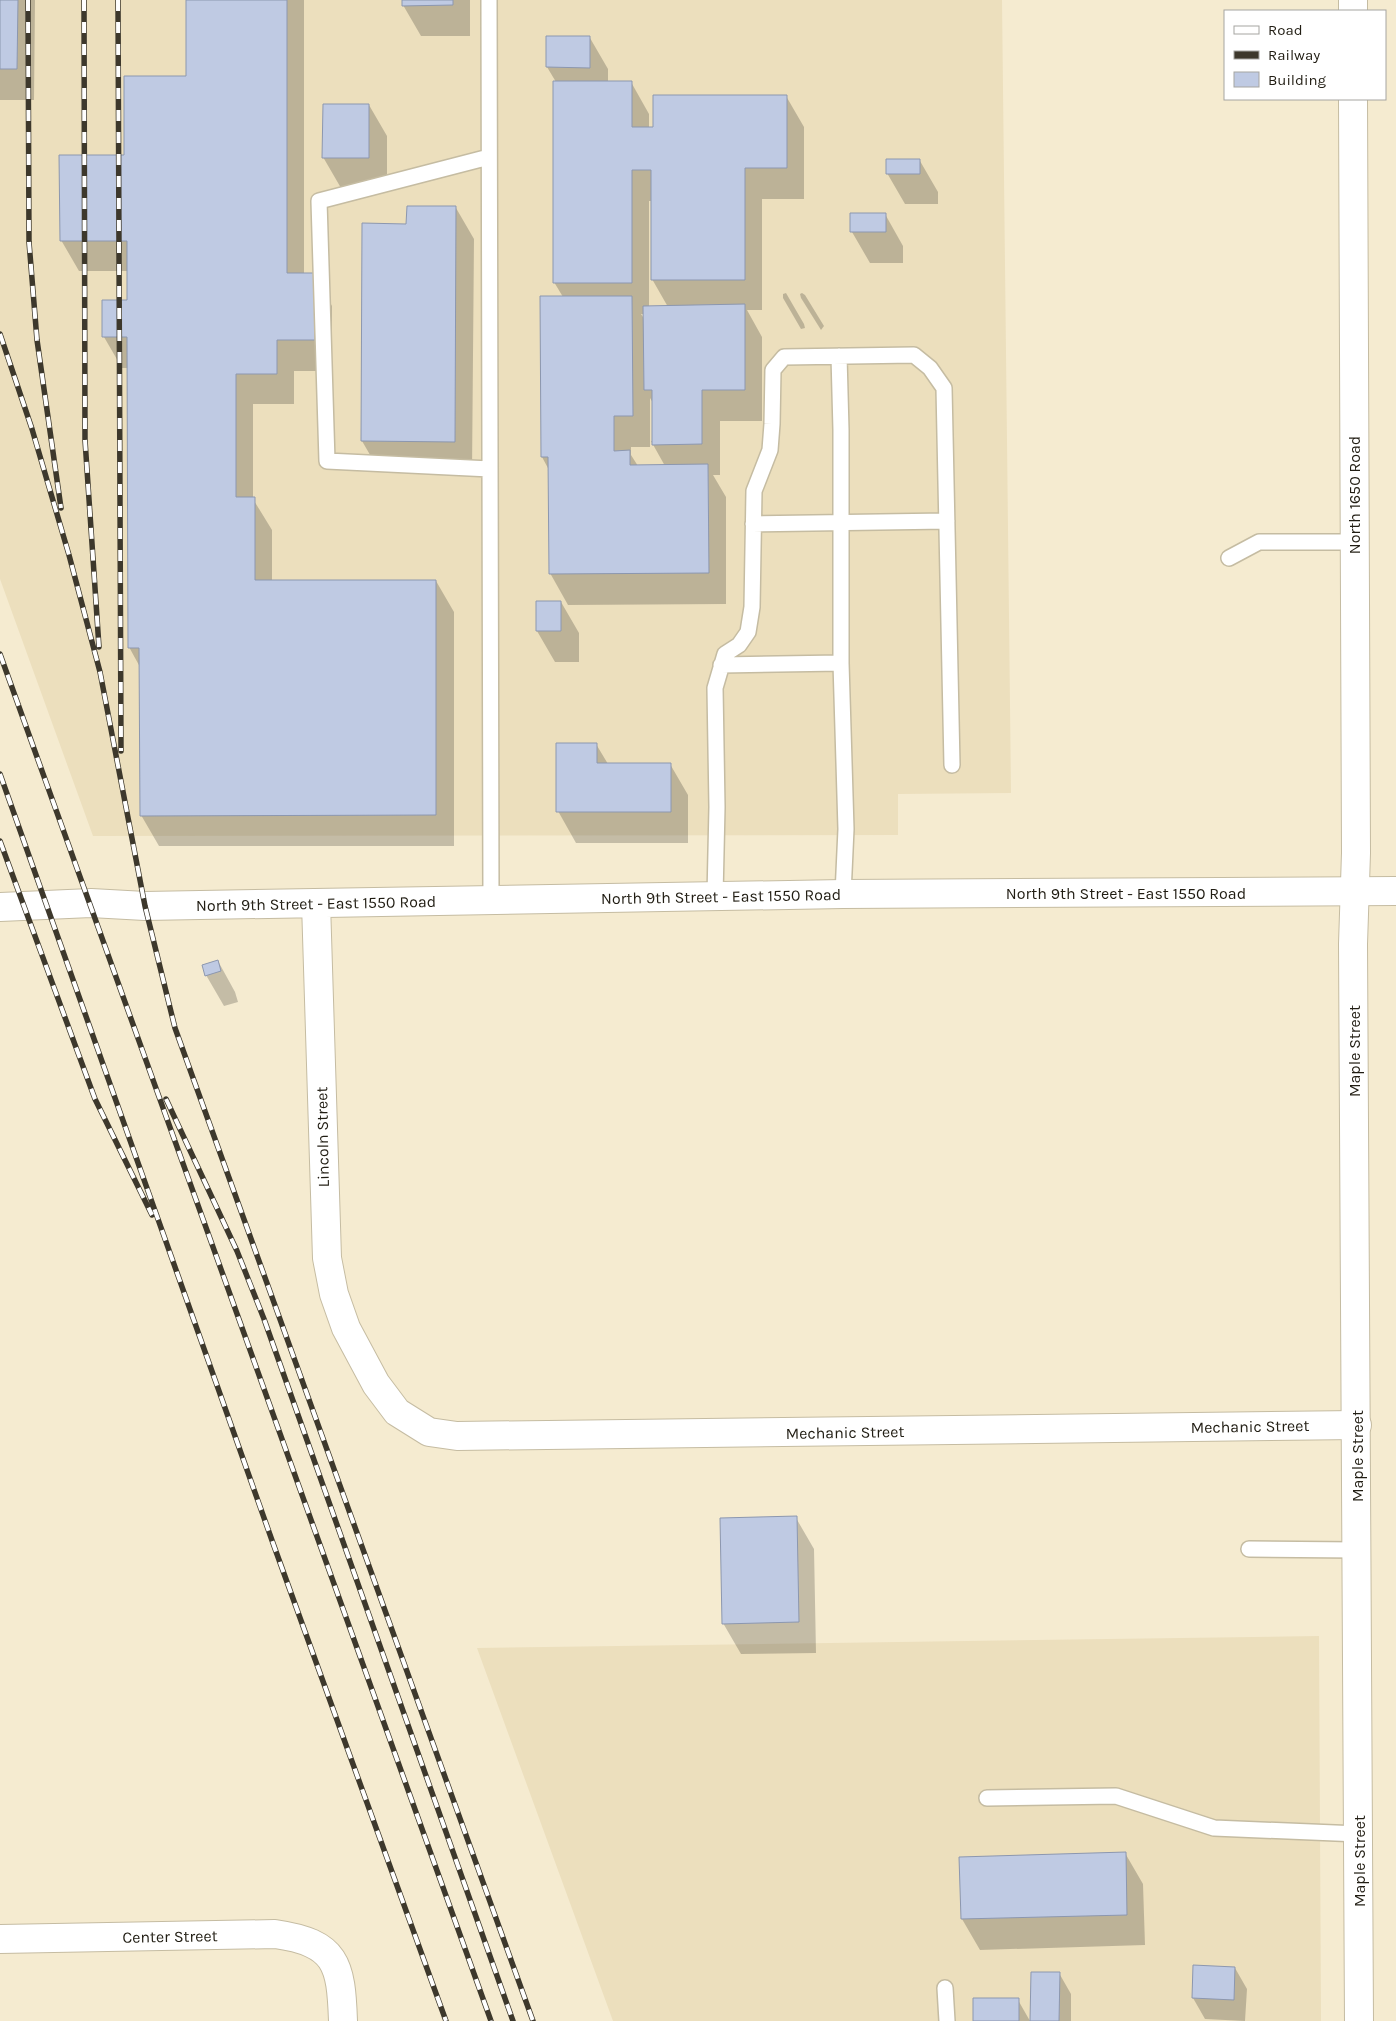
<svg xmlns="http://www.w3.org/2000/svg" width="1396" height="2021" font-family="Karla,sans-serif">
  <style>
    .built { fill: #ecdfbd }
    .shadow { fill: #0003; fill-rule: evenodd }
    .building { fill: #bfcae3; stroke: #8c97af }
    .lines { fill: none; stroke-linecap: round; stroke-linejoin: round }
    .service-casing { stroke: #c5bca2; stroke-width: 18 }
    .minor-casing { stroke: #c5bca2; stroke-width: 30 }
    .tertiary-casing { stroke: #c5bca2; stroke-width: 30 }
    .service { stroke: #fff; stroke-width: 15 }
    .minor { stroke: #fff; stroke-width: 28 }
    .tertiary { stroke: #fff; stroke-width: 28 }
    .rail-casing { stroke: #3d382c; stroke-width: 5.5 }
    .rail { stroke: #fff; stroke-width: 4; stroke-dasharray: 11; stroke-linecap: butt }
    .labels { text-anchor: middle; stroke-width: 5; stroke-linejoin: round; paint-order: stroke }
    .street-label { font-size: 16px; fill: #211d13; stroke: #fff }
  </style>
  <rect width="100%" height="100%" fill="#f5ebd0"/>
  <path class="built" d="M0 0H1002L1011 793 898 794V835L93 836 0 579Z
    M1319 1636 1321 2021H613L477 1648Z"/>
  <path class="shadow" d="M0 0H35L34 100H0Z
    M187 0H304V274H314L332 306V371H294V404H253V499L272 530V581H436L454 612V846H159L141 815 140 667 129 647V368H122L104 337V301H129L128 271H79L61 240 188 77Z
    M403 0H470V36H421L403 5Z
    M590 38 608 69V82H631L649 114V128L786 96 804 127V199H762V310H747L762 337V421H720V475H713L726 497V604L568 605 550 573 549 470 542 457 563 297 554 282 556 82 547 67ZM649 201H652V279L668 307H649ZM641 314H645V320ZM650 398 653 403V441H651L665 466H638L631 455V447H650Z
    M369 105 387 136V188H341L323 157Z
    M920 161 938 192V204H905L887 173Z
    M456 208 474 239 472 473 380 472 362 441Z
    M885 214 903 246V263H870L852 232Z
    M786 293 804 324 805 328 801 329 783 298V294Z
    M802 293 805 295 824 326 821 330 801 298 800 294Z
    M561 602 579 633V662H555L537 631Z
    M596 744 608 764H670L688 795V843H576L558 811Z
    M218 961 235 992 238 1002 224 1006 206 975Z
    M796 1518 814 1549 816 1653 741 1654 723 1623Z
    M1125 1853 1143 1884 1145 1945 980 1950 962 1919 960 1858Z
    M1194 1967 1235 1968 1247 1989 1245 2021 1205 2019 1193 1998Z
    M1059 1973 1071 1994V2021H1031Z
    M1018 2000 1030 2021H974Z"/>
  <path class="building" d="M0 0H18L17 69H0Z
    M186 0H287V273H315V340H277V374H236V497H255V580H436V815L140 816 139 648H128L127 337H102V300H127V241H60L59 155H124V76H186Z
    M402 0H453V5L402 6Z
    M546 36H590V68L546 67Z
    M553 81H632V127H653V95H787V168H745V280H651V170H632V283H553Z
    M323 104H369V158H322Z
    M886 159H920V174H886Z
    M407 206H456L455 442 361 441 362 223 406 224Z
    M850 213H886V232H850Z
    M540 296H632L633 416H614V451L630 450V465L708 464 709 573 549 574 548 457H541Z
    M745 304V390H702V444L652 445V390H644L643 306Z
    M536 601H561V631H536Z
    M556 743H597V763H671V812H556Z
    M218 960 221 971 205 976 202 965Z
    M797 1516 799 1622 722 1624 720 1518Z
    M1126 1852 1127 1915 961 1919 959 1857Z
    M1193 1965 1235 1967 1234 2000 1192 1998Z
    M1031 1972H1060L1059 2021H1030Z
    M973 1998H1019V2021H973Z"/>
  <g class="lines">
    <g class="service-casing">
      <path id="service" d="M489 0 491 900
        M489 157 319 201 327 461 490 469
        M839 356 841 430V663L846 829 843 894
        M753 524 947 521
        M1229 558 1259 542H1354
        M721 665 841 663
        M715 896 717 807 715 688 725 654 739 645 748 632 752 607 754 491 770 450 772 424 773 370 784 357 914 355 930 368 944 388 952 765
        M1249 1549 1357 1550
        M987 1798 1116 1796 1214 1828 1359 1834
        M945 1988 947 2021"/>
    </g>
    <g class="minor-casing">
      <path id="minor" d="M316 903 327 1258 334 1294 346 1328 376 1384 397 1412 429 1432 457 1436 1357 1425
        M0 907 91 903 145 906 843 894 1396 891
        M0 1939 275 1934C337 1943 341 1964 343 2021"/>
    </g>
    <g class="tertiary-casing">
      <path id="tertiary" d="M1353 0V11
        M1353 99 1356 853 1353 944 1359 2021"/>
    </g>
    <use href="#service" class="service"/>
    <use href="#minor" class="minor"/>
    <use href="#tertiary" class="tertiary"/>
    <g class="rail-casing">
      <path id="rail" d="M28 0 29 242 37 340 61 508
        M84 0 85 440 99 647
        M118 0 121 751
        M0 334 32 429 69 555 100 672 145 906 175 1028 533 2021
        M0 654 491 2021
        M0 774 274 1546 446 2021
        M0 841 95 1099 152 1215
        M166 1099 237 1251 264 1319 513 2021"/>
    </g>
    <use href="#rail" class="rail"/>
  </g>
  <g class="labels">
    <g class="street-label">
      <text transform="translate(1354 495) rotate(-90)" y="6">North 1650 Road</text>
      <text x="1126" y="899">North 9th Street - East 1550 Road</text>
      <text transform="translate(721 896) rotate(-1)" y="6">North 9th Street - East 1550 Road</text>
      <text transform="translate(316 903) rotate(-1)" y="6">North 9th Street - East 1550 Road</text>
      <text transform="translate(1354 1051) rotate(-90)" y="6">Maple Street</text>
      <text transform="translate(322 1137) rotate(-91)" y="6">Lincoln Street</text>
      <text transform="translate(1250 1426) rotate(-1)" y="6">Mechanic Street</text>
      <text transform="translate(845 1432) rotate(-1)" y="6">Mechanic Street</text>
      <text transform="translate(1357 1456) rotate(-90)" y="6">Maple Street</text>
      <text transform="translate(1359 1861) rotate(-90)" y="6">Maple Street</text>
      <text transform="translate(170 1936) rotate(-1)" y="6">Center Street</text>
    </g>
  </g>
  <rect x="1224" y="10" width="162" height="90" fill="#ffffff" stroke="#a6a5a1"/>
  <rect x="1234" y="26" width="25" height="8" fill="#ffffff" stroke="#a6a5a1"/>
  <text x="1268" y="35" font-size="15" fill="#211d13">Road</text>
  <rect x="1234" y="51" width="25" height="8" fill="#3d382c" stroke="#a6a5a1"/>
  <text x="1268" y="60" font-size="15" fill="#211d13">Railway</text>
  <rect x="1234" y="72" width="25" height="15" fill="#bfcae3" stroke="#a6a5a1"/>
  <text x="1268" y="85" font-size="15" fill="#211d13">Building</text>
</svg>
